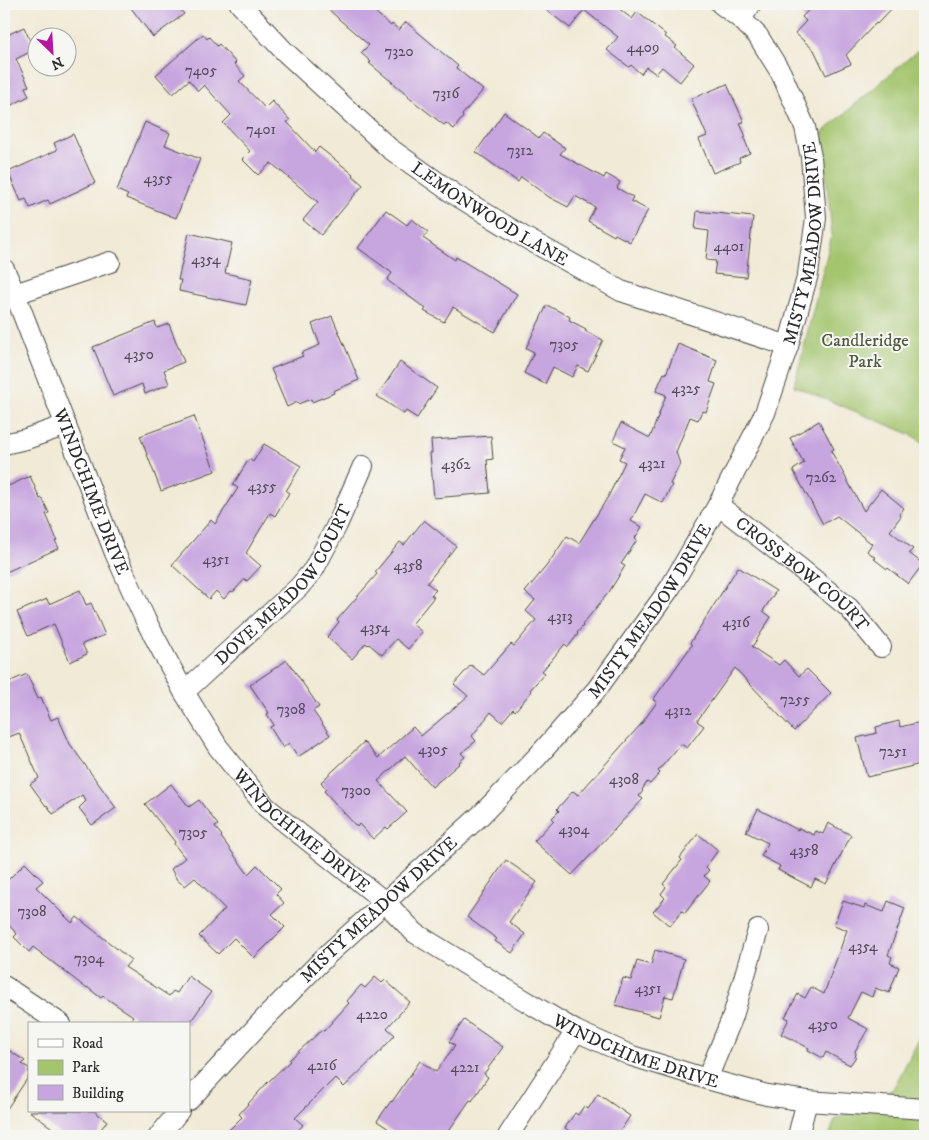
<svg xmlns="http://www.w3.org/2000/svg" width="929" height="1140" font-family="'IM FELL DW Pica',serif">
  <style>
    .green { fill: #a4c56e; stroke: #68784c }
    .building { fill: #c7a5df }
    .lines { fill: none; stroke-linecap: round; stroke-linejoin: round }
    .minor-casing { stroke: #494845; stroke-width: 22 }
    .minor { stroke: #fff; stroke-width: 20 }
    .labels { text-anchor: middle; stroke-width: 4; stroke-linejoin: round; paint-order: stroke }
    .number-label { font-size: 15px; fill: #524a58 }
    .street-label { font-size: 18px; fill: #2b2b2b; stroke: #f6f6f2 }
    .park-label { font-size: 18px; fill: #4f593f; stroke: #f6f6f2 }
  </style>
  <rect width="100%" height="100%" fill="#f6f6f2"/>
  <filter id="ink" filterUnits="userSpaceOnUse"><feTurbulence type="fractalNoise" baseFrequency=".02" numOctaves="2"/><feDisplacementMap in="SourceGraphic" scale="10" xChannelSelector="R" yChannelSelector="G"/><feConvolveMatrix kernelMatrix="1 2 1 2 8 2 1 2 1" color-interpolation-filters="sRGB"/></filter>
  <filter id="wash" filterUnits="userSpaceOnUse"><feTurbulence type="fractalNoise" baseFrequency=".0096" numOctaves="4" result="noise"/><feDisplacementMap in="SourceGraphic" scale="20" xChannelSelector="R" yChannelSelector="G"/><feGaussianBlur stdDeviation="1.12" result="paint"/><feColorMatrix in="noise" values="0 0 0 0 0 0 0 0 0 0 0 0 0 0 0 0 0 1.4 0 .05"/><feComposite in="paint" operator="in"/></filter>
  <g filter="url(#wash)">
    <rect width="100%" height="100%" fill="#f1ead6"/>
    <path class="green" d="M925 44V445L912 435 794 386 832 235 822 133Z
      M925 1028V1136H829L835 1120 893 1089Z"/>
    <g id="blocks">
      <path class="building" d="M128 4H176L184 14 153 37Z
        M323 4H366L391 26 392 24 399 30 406 22 458 66 456 68 483 90 462 115 463 117 454 129 446 123 444 125 408 97 409 96 369 63 371 62 361 53 369 45 340 20Z
        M538 4H613L632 19 637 12 666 35 664 36 677 46 675 48 694 64 680 82 662 67 656 74 646 67 641 74 631 65 629 67 607 50 618 37 584 10 570 28Z
        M814 4H896L877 24 876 23 846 55 851 64 826 75 814 50 795 33 806 21 802 17Z
        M24 27 34 50 16 59 29 86 25 87 29 96 4 109V33L5 36Z
        M203 34 207 39 209 37 217 46 219 44 236 63 234 64 245 76 239 81 265 108 272 101 290 120 287 122 315 152 319 147 353 174 352 175 363 185 321 235 303 220 318 202 271 163 258 175 242 159 250 151 223 123 231 115 204 85 198 91 189 80 173 94 156 75Z
        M727 84 744 122 740 123 746 137 744 138 750 153 739 158 740 162 713 173 699 139 707 136 691 99Z
        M504 112 539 138 543 133 565 148 560 154 604 178 606 174 620 182 617 188 633 197 631 201 648 210 630 242 615 234 614 236 588 221 595 207 575 196 568 207 549 197 521 177 518 182 476 152Z
        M145 122 170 133 165 145 200 159 176 218 126 198 128 195 117 190Z
        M73 134 95 183 50 204 48 200 30 208 26 199 21 201 8 172 57 150 54 143Z
        M386 210 407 225 412 219 428 232 423 238 455 260 456 257 517 294 495 332 453 307 444 322 424 311 426 309 387 280 392 273 358 248Z
        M697 211 753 217 746 277 714 274 716 261 706 260 709 231 695 229Z
        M189 233 232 243 225 273 252 279 246 305 179 291 181 280H178Z
        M547 305 570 317 569 320 586 329 585 331 603 340 588 371 578 366 572 377 553 367 545 384 524 373 534 352 526 348Z
        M332 316 359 380 333 391 334 393 312 402 311 399 298 404 297 402 287 407 271 369 303 356 301 353 320 345 312 324Z
        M155 322 157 328 169 324 184 362 164 370 169 384 145 394 142 384 113 396 93 347Z
        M678 344 717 360 710 382 716 384 706 412 702 411 698 420 690 417 676 452 680 464 670 484 672 485 663 503 645 494 631 521 642 527 635 538 637 540 621 564 625 566 609 592 582 625 583 626 577 633 578 634 568 647 565 644 542 671 545 673 530 690 532 691 515 711 513 709 502 722 491 712 472 736 476 741 461 753 465 757 459 762 460 763 432 787 405 756 378 781 407 812 388 829 386 827 373 839 359 824 357 827 324 791 326 789 321 782 364 742 378 758 413 727 421 736 468 696 454 684 471 665 484 675 511 644 514 646 536 620 526 611 535 600 525 592 548 564 567 536 579 543 608 497 625 462 619 459 625 447 613 441 621 423 650 438 666 395 656 391 664 373 666 374Z
        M400 362 437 388 417 418 406 411 404 414 377 396Z
        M194 416 215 471 161 491 140 436Z
        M819 421 834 449 831 451 864 511 881 489 904 508 900 514 901 516 890 531 913 549 909 553 923 564 908 584 888 568 887 569 874 559 876 558 867 551 872 544 837 516 823 524 793 470 804 463 790 438Z
        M491 436 493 459 487 460 490 493 434 498 430 453H432L431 440Z
        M264 444 301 466 286 491 289 493 275 516 270 513 246 553 261 566 247 581 245 579 233 592 231 591 224 599 216 591 209 599 172 565 211 520 215 524 238 488 233 485 249 459 253 462Z
        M30 476 40 499 42 498 49 513 46 514 57 540 55 541 59 548 4 573V488Z
        M424 520 456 546 427 583 436 590 431 595 434 597 412 624 422 632 408 649 396 639 382 655 369 644 368 645 366 643 352 659 327 637 339 622 337 620 377 574 375 572 400 542 404 545Z
        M738 567 776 591 763 611 771 617 752 647 779 665 784 660 799 676 807 669 831 693 794 731 735 668 697 721 704 726 687 748 681 744 658 771 660 773 650 784 647 782 642 790 643 791 639 796 643 799 572 875 534 841 554 820 552 818 559 811 557 809 573 791 578 795 642 723 657 702 653 700 692 645 690 643Z
        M80 590 86 605 91 603 105 635 82 644 87 654 70 662 54 624 28 636 17 612 47 599 49 604Z
        M287 660 319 707 313 711 330 735 298 757 289 743 283 748 270 727 274 725 267 714 269 713 250 685Z
        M27 674 38 699 41 697 51 720 58 717 70 744 116 808 92 825 79 808 86 801 82 795 53 814 47 805 46 806 30 784 39 778 19 733 4 739V684Z
        M899 721 900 727 921 722 925 739V763L867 777 857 738 877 733 876 727Z
        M171 784 189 807 199 800 218 825 215 827 222 836 221 837 248 874 257 865 281 889 276 894 284 903 272 914 285 927 254 958 234 938 218 954 199 936 225 909 195 878 185 886 177 880 171 869 185 858 174 844 175 842 145 804Z
        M758 809 798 830 799 828 814 835 816 831 823 834 828 823 851 835 826 884 815 879 811 887 778 870 780 866 761 856 768 843 746 832Z
        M698 834 718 850 706 867 709 870 704 876 710 881 685 913 682 911 670 926 653 912 665 898 661 894 666 887 663 884 682 860 680 858Z
        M506 860 537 882 509 922 525 934 512 953 495 941 497 939 467 917Z
        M25 863 43 881 36 887 72 923 77 917 131 960 125 967 169 996 173 991 177 993 188 976 211 992 189 1024H128L133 1016 103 996 101 998 87 987 86 988 33 947 29 952 14 937 17 934 4 920V884Z
        M843 901 864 908 865 905 884 912 888 901 905 908 888 955 892 957 890 963 899 967 889 993 875 988 872 997 861 992 848 1018 868 1029 855 1051 856 1054 855 1058 850 1065 826 1052 823 1058 808 1050 809 1048 781 1034 789 1019 785 1017 798 994 805 998 811 987 824 994 847 930 834 925Z
        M655 950 684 959 673 998 665 996 659 1017 615 1005 623 978 631 980 637 961 651 965Z
        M375 977 382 983 385 980 410 1002 387 1028 395 1035 377 1055 344 1087 335 1078 295 1118 303 1125 293 1136H223L242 1117 239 1114 267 1083 290 1061 289 1060 322 1030 324 1031 349 1003 347 1001 361 985 365 988Z
        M464 1020 503 1047 484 1074 488 1077 472 1101 470 1100 445 1136H399L377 1121 391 1101 392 1102 420 1061 436 1072 455 1045 449 1042Z
        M4 1047 25 1061 22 1064 29 1068V1076L4 1113Z
        M598 1094 630 1116 617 1136H577L565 1128 575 1113 578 1115 584 1106 588 1109Z
        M29 1111H94L107 1121 96 1136H63Z"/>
    </g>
  </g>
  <g filter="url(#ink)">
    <use href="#blocks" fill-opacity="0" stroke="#494845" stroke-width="1"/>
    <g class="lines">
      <g class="minor-casing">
        <g id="minor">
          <path id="s1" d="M240 4 284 51 389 148 454 194 524 237 621 291 788 346"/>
          <path d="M741 19 751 4"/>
          <path id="s2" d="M4 269 15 294 115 553 146 621 184 692 218 747 266 807 385 902 415 933 489 979 576 1031 632 1056 707 1079 767 1095 807 1101 925 1109"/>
          <path d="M15 294 110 262"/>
          <path d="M4 444 26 439 66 425"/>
          <path id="s3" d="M718 505 801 569 849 608 881 647"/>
          <path id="s4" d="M184 692 299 587 314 569 337 525 363 466"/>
          <path d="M4 986 61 1024"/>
          <path d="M707 1079 733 1016 758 930"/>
          <path id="s5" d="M189 1100 263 1020 329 953 482 814 538 756 597 689 670 588 718 505 765 413 788 346 808 274 816 218 811 157 805 127 781 73 758 36 741 19 721 4"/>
          <path d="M159 1136 179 1111"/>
          <path d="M508 1136 576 1031"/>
          <path d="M798 1136 807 1101"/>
        </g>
      </g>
      <use href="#minor" class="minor"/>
    </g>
  </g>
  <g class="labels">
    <g class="number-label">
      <text x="643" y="52">4409</text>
      <text x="399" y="56">7320</text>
      <text x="201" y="75">7405</text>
      <text x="446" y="98">7316</text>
      <text x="261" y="134">7401</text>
      <text x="520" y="155">7312</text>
      <text x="158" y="183">4355</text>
      <text x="729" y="251">4401</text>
      <text x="206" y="264">4354</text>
      <text x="564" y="349">7305</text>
      <text x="139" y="359">4350</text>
      <text x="686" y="393">4325</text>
      <text x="652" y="468">4321</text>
      <text x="456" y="469">4362</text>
      <text x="821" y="482">7262</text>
      <text x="262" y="491">4355</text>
      <text x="216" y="564">4351</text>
      <text x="408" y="570">4358</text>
      <text x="560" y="621">4313</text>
      <text x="736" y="627">4316</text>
      <text x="375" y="632">4354</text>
      <text x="795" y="704">7255</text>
      <text x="291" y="714">7308</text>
      <text x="678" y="715">4312</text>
      <text x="433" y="754">4305</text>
      <text x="893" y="756">7251</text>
      <text x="624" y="784">4308</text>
      <text x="356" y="795">7300</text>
      <text x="574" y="834">4304</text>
      <text x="193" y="837">7305</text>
      <text x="804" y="855">4358</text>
      <text x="32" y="916">7308</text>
      <text x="863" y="951">4354</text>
      <text x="89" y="963">7304</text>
      <text x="648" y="993">4351</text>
      <text x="372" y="1019">4220</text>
      <text x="823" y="1029">4350</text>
      <text x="322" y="1070">4216</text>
      <text x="465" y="1072">4221</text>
    </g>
    <g class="street-label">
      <text dy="6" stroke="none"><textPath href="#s1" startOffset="328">LEMONWOOD LANE</textPath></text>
      <text dy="6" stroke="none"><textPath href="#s5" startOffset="1079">MISTY MEADOW DRIVE</textPath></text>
      <text dy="6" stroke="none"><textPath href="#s2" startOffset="239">WINDCHIME DRIVE</textPath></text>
      <text dy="6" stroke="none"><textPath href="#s3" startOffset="109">CROSS BOW COURT</textPath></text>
      <text dy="6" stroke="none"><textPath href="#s4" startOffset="148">DOVE MEADOW COURT</textPath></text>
      <text dy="6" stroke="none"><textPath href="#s5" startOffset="674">MISTY MEADOW DRIVE</textPath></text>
      <text dy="6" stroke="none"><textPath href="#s2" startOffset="644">WINDCHIME DRIVE</textPath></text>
      <text dy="6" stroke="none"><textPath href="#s5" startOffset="269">MISTY MEADOW DRIVE</textPath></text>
      <text dy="6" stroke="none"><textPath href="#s2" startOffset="1049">WINDCHIME DRIVE</textPath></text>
    </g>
    <g class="park-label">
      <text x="865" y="346">Candleridge<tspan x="865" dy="21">Park</tspan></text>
    </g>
  </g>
  <rect width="929" height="1140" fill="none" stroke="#f6f6f2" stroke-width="20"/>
  <rect x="28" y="1022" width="162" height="90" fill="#f6f6f2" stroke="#a5a5a2"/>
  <rect x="38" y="1039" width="25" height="8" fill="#ffffff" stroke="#a5a5a2"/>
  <text x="72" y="1048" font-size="15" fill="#2b2b2b">Road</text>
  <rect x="38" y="1060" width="25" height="15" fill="#a4c56e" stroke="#a5a5a2"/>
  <text x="72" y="1072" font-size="15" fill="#2b2b2b">Park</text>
  <rect x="38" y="1085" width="25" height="15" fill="#c7a5df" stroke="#a5a5a2"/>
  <text x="72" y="1098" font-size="15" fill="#2b2b2b">Building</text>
  <g transform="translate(52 52) rotate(155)"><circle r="24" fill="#f6f6f2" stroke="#a5a5a2"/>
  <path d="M0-4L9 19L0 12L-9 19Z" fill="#b5179e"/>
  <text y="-8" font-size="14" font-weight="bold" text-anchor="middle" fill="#2b2b2b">N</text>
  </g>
</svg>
